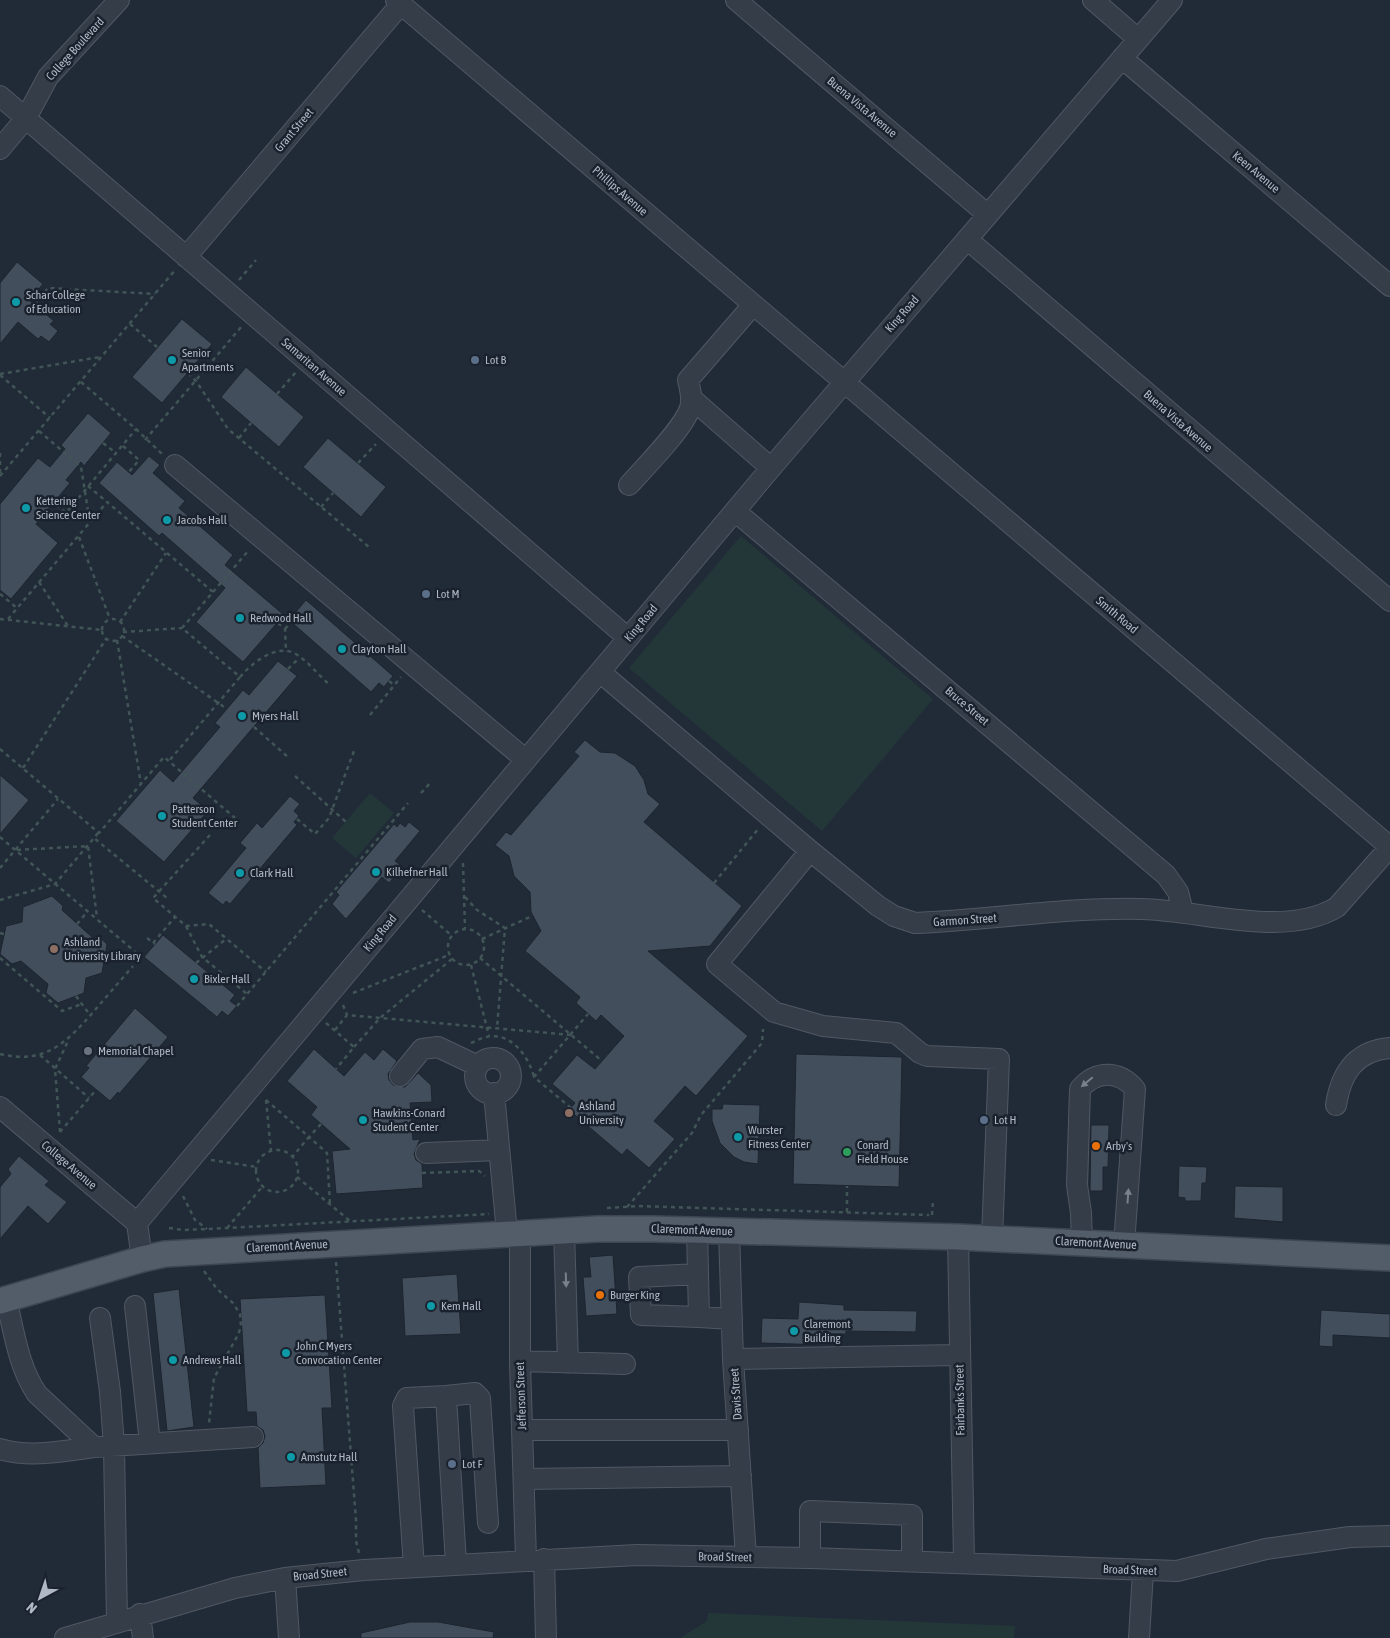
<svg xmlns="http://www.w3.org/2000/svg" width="1390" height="1638" font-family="'Asap Condensed',sans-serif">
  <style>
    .green { fill: #233739 }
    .building { fill: #434e5d; stroke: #1c242f }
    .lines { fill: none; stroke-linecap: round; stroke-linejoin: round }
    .minor-casing { stroke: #505863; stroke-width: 22 }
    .major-casing { stroke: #3e4652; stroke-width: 28 }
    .path { stroke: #415456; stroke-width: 2.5; stroke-dasharray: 4 4; stroke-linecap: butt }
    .minor { stroke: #353d48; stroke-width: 20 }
    .major { stroke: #535c69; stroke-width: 25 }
    .oneway { fill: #79818d }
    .culture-dot { fill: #0f9aa8; stroke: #1a222d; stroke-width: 2 }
    .service-dot { fill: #5c6f8a; stroke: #1a222d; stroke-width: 2 }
    .education-dot { fill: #8d6e63; stroke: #1a222d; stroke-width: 2 }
    .worship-dot { fill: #6b7280; stroke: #1a222d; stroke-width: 2 }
    .food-dot { fill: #e8710a; stroke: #1a222d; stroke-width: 2 }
    .leisure-dot { fill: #2e9e5b; stroke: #1a222d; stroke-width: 2 }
    .labels { text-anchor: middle; stroke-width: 5; stroke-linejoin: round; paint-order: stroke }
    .street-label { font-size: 12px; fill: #b0b8c5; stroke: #1a222d }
    .poi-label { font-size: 12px; fill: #b0b8c5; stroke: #1a222d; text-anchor: start }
  </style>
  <rect width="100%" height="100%" fill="#212b38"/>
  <path class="green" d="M741 536 933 699 822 831 629 668Z
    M370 793 394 813 356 858 332 838Z
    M708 1613 1015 1626 1014 1638H680L707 1621Z"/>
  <path class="building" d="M17 262 43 284 29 300 54 321 50 324 58 331 49 342 41 336 38 339 18 322 0 344V283Z
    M182 319 212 344 162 403 132 377Z
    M246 367 304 417 279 447 221 397Z
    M88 413 111 433 84 466 81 462 66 480 70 483 36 524 58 543 11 599 0 590V504L38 458 50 467 65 449 61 445Z
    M328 438 386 487 361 517 303 467Z
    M149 456 160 465 153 473 185 501 179 508 233 555 225 565 284 615 243 662 196 622 225 588 162 533 159 536 99 483 117 462 132 475Z
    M306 600 393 676 384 687 379 683 371 692 289 620Z
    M278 661 297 676 193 798 208 811 164 862 116 821 160 770 173 782 220 727 215 723 243 690 249 695Z
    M585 740 600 752 615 753 635 766 644 780 648 794 660 804 644 822 742 906 710 946 648 951 748 1036 696 1096 685 1086 654 1121 675 1139 649 1168 627 1149 622 1155 569 1110 575 1103 552 1084 577 1055 595 1069 624 1036 601 1015 596 1021 576 1003 580 997 525 951 541 931 531 912 530 892 514 876 509 856 495 845 506 832 511 835 579 756 574 752Z
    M0 775 29 800 0 834Z
    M290 796 300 804 294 811 299 816 294 822 297 825 230 904 226 901 223 905 208 893 246 848 240 843 257 823 262 828Z
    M409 822 420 831 395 861 403 867 389 883 382 877 346 919 332 904 339 895 336 892 394 824 397 827 400 823 405 827Z
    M52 896 63 906 62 910 93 938 98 936 107 944 102 973 86 978 84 993 58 1003 46 993 48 984 21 961 12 964 0 954 6 926 22 922 23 907Z
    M163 935 235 995 230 1001 237 1006 228 1016 222 1011 217 1017 144 957Z
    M135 1008 168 1037 119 1094 118 1092 110 1101 81 1077 89 1068 86 1066Z
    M314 1049 344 1076 365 1052 374 1060 383 1049 397 1061 388 1074 389 1080 393 1085 405 1087 418 1073 431 1085 432 1102 410 1103 413 1140 420 1139 414 1154 416 1160 422 1164 423 1188 336 1194 332 1151 350 1149 311 1115 317 1107 287 1081Z
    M796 1054 902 1057 899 1187 793 1184Z
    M723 1104 760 1105 758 1164 744 1162 734 1157 720 1143 712 1121V1109H722Z
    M1091 1125H1109L1108 1167H1103V1191H1090Z
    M19 1156 49 1181 45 1185 67 1202 48 1224 28 1206 0 1239V1187L11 1174 8 1169Z
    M1179 1166 1207 1167 1206 1183H1202L1201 1201H1185V1198L1178 1197Z
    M1235 1186 1283 1187V1222L1234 1218Z
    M613 1255 617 1314 586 1316 583 1277H591L589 1257Z
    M457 1274 461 1334 405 1336 402 1278Z
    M179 1289 194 1427 167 1431 153 1293Z
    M325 1295 332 1408H322L326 1485 260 1488 258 1448 263 1443 265 1436 263 1430 257 1426 256 1412H247L240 1299Z
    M799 1302 844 1305V1310L917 1311 916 1332 846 1331V1334H826V1345L761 1343 762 1318 798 1319Z
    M1321 1310 1390 1314V1338L1333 1335V1347L1319 1346Z
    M410 1622H438L494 1632 493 1638H361V1633Z"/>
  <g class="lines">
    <g class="minor-casing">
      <path id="minor" d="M396 0 1390 847
        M736 0 988 215
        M1093 0 1138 39
        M1122 58 1390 286
        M0 96 628 638
        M0 149 26 118 48 77 119 0
        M967 239 1390 601
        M186 257 401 4
        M691 398 771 468
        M175 465 526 760
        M629 485C645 467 684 428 690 408 693 399 690 389 688 380L753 305
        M735 511 1166 875 1178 892 1183 912
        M600 672 808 849 878 906 894 916 915 923C990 920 1067 907 1142 909 1200 910 1285 939 1337 907L1390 847
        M810 851 717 964 774 1012 823 1026 896 1033 920 1053 927 1056 999 1059 992 1238
        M475 1076a18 18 0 1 1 36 0a18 18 0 1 1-36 0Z
        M400 1076 422 1049 438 1047 478 1066
        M494 1093 507 1233
        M1336 1105C1341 1073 1355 1051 1390 1048
        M0 1107 137 1223
        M426 1153 499 1150
        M697 1230 699 1317 732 1319
        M564 1231 568 1363
        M729 1231 733 1359 746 1557
        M520 1233V1363L526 1560
        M958 1237 964 1562
        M1082 1242 1081 1213 1077 1185 1080 1089C1096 1070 1119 1070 1135 1089L1124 1245
        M142 1259 137 1223 771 468 1172 0
        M698 1274 639 1277 641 1315 699 1317
        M6 1299C14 1331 18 1366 37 1394L94 1447 253 1437
        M135 1306 150 1443
        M100 1318 110 1392 114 1446 117 1622
        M733 1359 958 1355
        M520 1361 625 1364
        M522 1430H738
        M0 1449C30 1458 64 1451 94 1447
        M525 1479 741 1476
        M810 1558V1511L912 1515V1561
        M544 1559 546 1638
        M456 1564 446 1396 475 1393 480 1398 488 1523
        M414 1567 403 1406 407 1398 446 1396
        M285 1578 289 1638
        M140 1614 143 1638
        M65 1638 235 1588 285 1578 364 1570 637 1555 810 1558 1177 1571 1266 1549 1350 1537 1390 1536
        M1139 1638 1143 1571"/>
    </g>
    <g class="major-casing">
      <path id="major" d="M0 1301 142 1259 165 1254 597 1229H654L958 1237 1390 1258"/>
    </g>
    <path class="path" d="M239 280 256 260
      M35 305 48 288 155 294
      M130 324 157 347
      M188 373 196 381 228 429 369 547
      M0 374 100 357
      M0 375 50 418
      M81 382 136 429 162 454
      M277 394 296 372
      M39 431 81 467 90 523
      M239 438 251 423
      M145 440 242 326
      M103 443 116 453
      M123 446 139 460 129 472
      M0 453V474
      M358 463 376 444
      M0 476 176 269
      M88 486 107 502
      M56 505 66 513 136 429
      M321 507 333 493
      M79 537 110 619
      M39 582 68 626
      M213 592 249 550
      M0 594 17 608
      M0 619 102 630
      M8 619 107 502 213 592 182 628 240 677 169 761
      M102 630a11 11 0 1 1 22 0a11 11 0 1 1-22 0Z
      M120 622 166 553
      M278 623 285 629 286 652
      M285 629 291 622
      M123 632 182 628
      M122 636 227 709
      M117 640 141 784
      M288 669 299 658
      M240 677C251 664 275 644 294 653 306 659 318 675 329 684
      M389 681 394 685
      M370 715 401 677
      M254 727 289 758
      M0 749 99 833 164 757 235 818
      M23 768 106 639
      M295 776 346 822
      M421 793 432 781
      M297 819 315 834 329 818 354 751
      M98 833 94 838 167 898
      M210 835 153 898 186 926 209 924 266 972
      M0 837 139 955
      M17 850 88 846 97 918
      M463 863 465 928
      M0 868 58 799
      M714 883 759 828
      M465 897 477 910 505 928 497 1028
      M0 900 55 884 94 838
      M422 910 451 935
      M77 924 87 912
      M186 926 202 957 247 994
      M448 947a18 18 0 1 1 36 0a18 18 0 1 1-36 0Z
      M0 933 4 934
      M147 938 155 944
      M482 939 532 916
      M153 943 175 917
      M0 958 62 1011 82 1004
      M480 958 602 1061
      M196 963 226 939
      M471 965 489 1036
      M353 993 449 955
      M76 996 90 1015
      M343 1005 347 1015
      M237 1006 408 803
      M326 1023 354 1047 336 1069
      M335 1030 347 1015 571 1035
      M471 1043C476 1041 481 1038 486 1037 511 1031 529 1057 534 1077
      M354 1047 380 1018 452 959
      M0 1054C46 1065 67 1042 95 1010 107 996 120 981 133 966
      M40 1055 89 1098
      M266 1100 309 1137 293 1156
      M266 1100 271 1151
      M571 1108 534 1077 588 1014
      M321 1124 309 1137 327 1153 330 1204
      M60 1132 55 1069 68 1041
      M60 1132 96 1090
      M256 1171a21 21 0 1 1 42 0a21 21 0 1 1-42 0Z
      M211 1160 257 1167
      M422 1173 479 1171 485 1176
      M297 1177 350 1221
      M183 1196 195 1220 207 1229
      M627 1207 692 1133 701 1115 762 1043 763 1029
      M607 1208 637 1206 929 1215
      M847 1212V1186
      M932 1215 933 1202
      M169 1228 183 1230 208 1229 489 1214
      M227 1228 263 1186
      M336 1262 356 1520V1541L359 1553
      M204 1271 217 1289 233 1303 240 1314 241 1326 238 1335 214 1378 209 1423"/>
    <use href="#minor" class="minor"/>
    <use href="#major" class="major"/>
  </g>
  <defs><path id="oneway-solid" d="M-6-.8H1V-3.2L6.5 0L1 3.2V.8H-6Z" transform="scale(1.25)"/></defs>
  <g class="oneway">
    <use href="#oneway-solid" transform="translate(1087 1082) rotate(140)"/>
    <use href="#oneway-solid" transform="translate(1128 1196) rotate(-86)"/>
    <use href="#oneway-solid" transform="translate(566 1280) rotate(88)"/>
  </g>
  <g class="culture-dot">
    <circle cx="16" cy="302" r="5"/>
    <circle cx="172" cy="360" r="5"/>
    <circle cx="26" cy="508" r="5"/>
    <circle cx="167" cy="520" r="5"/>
    <circle cx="240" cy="618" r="5"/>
    <circle cx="342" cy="649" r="5"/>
    <circle cx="242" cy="716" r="5"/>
    <circle cx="162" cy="816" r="5"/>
    <circle cx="376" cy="872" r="5"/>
    <circle cx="240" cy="873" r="5"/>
    <circle cx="194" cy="979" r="5"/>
    <circle cx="363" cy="1120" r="5"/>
    <circle cx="738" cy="1137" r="5"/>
    <circle cx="431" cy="1306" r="5"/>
    <circle cx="794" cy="1331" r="5"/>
    <circle cx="286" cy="1353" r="5"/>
    <circle cx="173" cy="1360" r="5"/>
    <circle cx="291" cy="1457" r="5"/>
  </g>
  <g class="service-dot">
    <circle cx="475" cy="360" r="5"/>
    <circle cx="426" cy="594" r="5"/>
    <circle cx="984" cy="1120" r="5"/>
    <circle cx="452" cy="1464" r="5"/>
  </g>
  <g class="education-dot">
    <circle cx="54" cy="949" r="5"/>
    <circle cx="569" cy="1113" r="5"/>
  </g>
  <circle class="worship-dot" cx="88" cy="1051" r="5"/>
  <g class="food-dot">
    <circle cx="1096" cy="1146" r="5"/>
    <circle cx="600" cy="1295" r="5"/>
  </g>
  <circle class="leisure-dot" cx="847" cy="1152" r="5"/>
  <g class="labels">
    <g class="street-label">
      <text transform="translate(75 49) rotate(-48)" y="4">College Boulevard</text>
      <text transform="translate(862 107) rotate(40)" y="4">Buena Vista Avenue</text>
      <text transform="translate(294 130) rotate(-50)" y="4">Grant Street</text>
      <text transform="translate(1256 172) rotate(40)" y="4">Keen Avenue</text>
      <text transform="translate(620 191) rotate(41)" y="4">Phillips Avenue</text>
      <text transform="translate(902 314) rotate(-49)" y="4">King Road</text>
      <text transform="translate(314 367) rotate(41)" y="4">Samaritan Avenue</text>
      <text transform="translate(1178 421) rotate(41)" y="4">Buena Vista Avenue</text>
      <text transform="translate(1117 615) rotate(40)" y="4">Smith Road</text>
      <text transform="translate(641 623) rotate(-50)" y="4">King Road</text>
      <text transform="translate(967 706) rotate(40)" y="4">Bruce Street</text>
      <text transform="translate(965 920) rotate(-4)" y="4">Garmon Street</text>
      <text transform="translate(380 933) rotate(-50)" y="4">King Road</text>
      <text transform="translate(69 1165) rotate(40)" y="4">College Avenue</text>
      <text transform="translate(692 1230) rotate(2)" y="4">Claremont Avenue</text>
      <text transform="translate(1096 1243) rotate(3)" y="4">Claremont Avenue</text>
      <text transform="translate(287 1246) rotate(-3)" y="4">Claremont Avenue</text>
      <text transform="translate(736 1394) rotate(-94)" y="4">Davis Street</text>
      <text transform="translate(521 1396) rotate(-92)" y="4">Jefferson Street</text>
      <text transform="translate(960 1400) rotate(-91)" y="4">Fairbanks Street</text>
      <text transform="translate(725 1557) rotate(1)" y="4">Broad Street</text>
      <text transform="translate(1130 1570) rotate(2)" y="4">Broad Street</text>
      <text transform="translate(320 1574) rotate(-6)" y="4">Broad Street</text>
    </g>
    <g class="poi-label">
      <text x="26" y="299">Schar College<tspan x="26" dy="14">of Education</tspan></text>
      <text x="182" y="357">Senior<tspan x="182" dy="14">Apartments</tspan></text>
      <text x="485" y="364">Lot B</text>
      <text x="36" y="505">Kettering<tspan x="36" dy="14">Science Center</tspan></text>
      <text x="177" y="524">Jacobs Hall</text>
      <text x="436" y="598">Lot M</text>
      <text x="250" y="622">Redwood Hall</text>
      <text x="352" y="653">Clayton Hall</text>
      <text x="252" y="720">Myers Hall</text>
      <text x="172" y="813">Patterson<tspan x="172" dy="14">Student Center</tspan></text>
      <text x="386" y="876">Kilhefner Hall</text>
      <text x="250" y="877">Clark Hall</text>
      <text x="64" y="946">Ashland<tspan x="64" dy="14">University Library</tspan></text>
      <text x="204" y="983">Bixler Hall</text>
      <text x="98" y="1055">Memorial Chapel</text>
      <text x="579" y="1110">Ashland<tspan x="579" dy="14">University</tspan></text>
      <text x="373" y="1117">Hawkins-Conard<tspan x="373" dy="14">Student Center</tspan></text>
      <text x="994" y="1124">Lot H</text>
      <text x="748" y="1134">Wurster<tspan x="748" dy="14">Fitness Center</tspan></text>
      <text x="857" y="1149">Conard<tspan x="857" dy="14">Field House</tspan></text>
      <text x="1106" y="1150">Arby's</text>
      <text x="610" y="1299">Burger King</text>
      <text x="441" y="1310">Kem Hall</text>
      <text x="804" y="1328">Claremont<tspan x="804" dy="14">Building</tspan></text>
      <text x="296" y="1350">John C Myers<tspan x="296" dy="14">Convocation Center</tspan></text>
      <text x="183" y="1364">Andrews Hall</text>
      <text x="301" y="1461">Amstutz Hall</text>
      <text x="462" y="1468">Lot F</text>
    </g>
  </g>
  <g transform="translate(40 1598) rotate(220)" stroke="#1a222d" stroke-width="4" paint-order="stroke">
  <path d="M0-4L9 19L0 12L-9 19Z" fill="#b0b8c5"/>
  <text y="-8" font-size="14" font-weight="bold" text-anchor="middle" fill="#b0b8c5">N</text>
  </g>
</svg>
